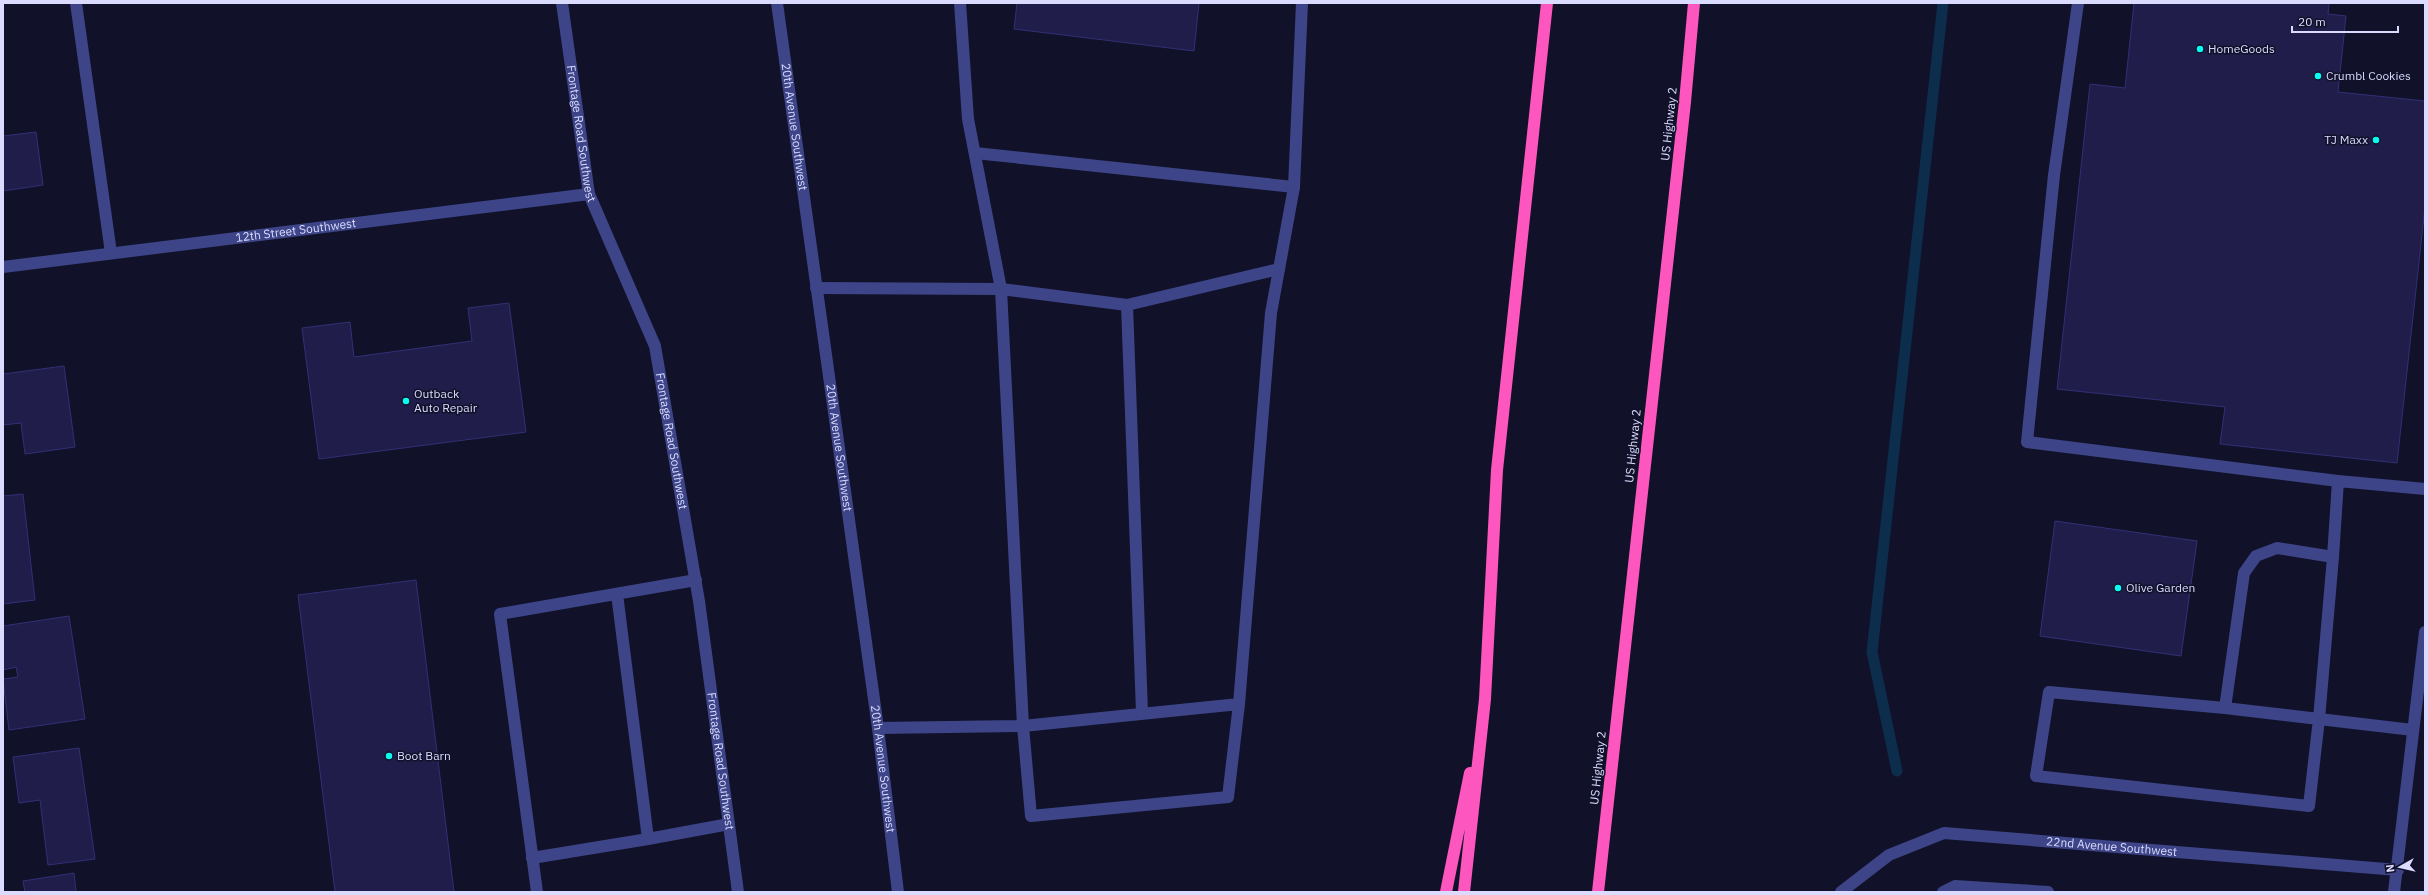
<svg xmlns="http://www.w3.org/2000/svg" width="2428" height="895" font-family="'IBM Plex Sans',sans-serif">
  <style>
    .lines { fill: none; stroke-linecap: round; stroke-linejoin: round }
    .stream { stroke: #0d2d4c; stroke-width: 11 }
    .building { fill: #201d4a; stroke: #332f76 }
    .minor { stroke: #3d4588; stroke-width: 12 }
    .highway { stroke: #fd56be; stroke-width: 12 }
    .poi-dot { fill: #08fcf1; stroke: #111129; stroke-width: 1.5 }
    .labels { text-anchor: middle; stroke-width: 3; stroke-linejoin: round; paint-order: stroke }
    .poi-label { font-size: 12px; fill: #dadbff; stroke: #111129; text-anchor: start }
    .street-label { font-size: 12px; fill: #dadbff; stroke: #111129 }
  </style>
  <rect width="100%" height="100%" fill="#111129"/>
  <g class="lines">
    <path class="stream" d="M1897 771 1872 652 1943 3"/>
  </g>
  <path class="building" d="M1017 3H1199L1194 51 1014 29Z
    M2134 3H2329L2328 14 2346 16 2338 92 2425 101V207L2397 463 2220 444 2225 407 2057 389 2090 84 2125 88Z
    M36 132 43 185 3 191V136Z
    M509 303 526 432 319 459 302 328 350 322 354 357 472 341 468 308Z
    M64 366 75 447 25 454 21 423 3 425V374Z
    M23 494 35 600 3 604V496Z
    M2055 521 2197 541 2181 656 2040 636Z
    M416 580 454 892H335L298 595Z
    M69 616 85 719 9 730 3 679 18 677 16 667 3 670V626Z
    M79 748 95 859 48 865 40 800 19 803 13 757Z
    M74 873 76 892H25L23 881Z"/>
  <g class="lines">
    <g class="minor">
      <path d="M76 3 111 253"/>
      <path id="s1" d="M562 3 589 194 655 346 699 601 738 892"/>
      <path id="s2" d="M777 3 878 728 898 892"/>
      <path d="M2078 3 2054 175 2027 442 2338 481"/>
      <path d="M975 153 1294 187"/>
      <path id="s3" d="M3 267 589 194"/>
      <path d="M816 288 1001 289 1127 305"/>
      <path d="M2333 557 2338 481 2425 489"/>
      <path d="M1239 704 1228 797 1031 816 1023 726 1239 704 1271 313 1294 187 1302 3"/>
      <path d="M2225 708 2244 573 2256 556 2277 548 2333 557 2319 719 2225 708 2049 692 2036 776 2309 806 2319 719 2413 730"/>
      <path d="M1142 712 1127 305 1279 269"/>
      <path d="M878 728 1023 726 1001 289 968 119 960 3"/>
      <path d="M648 839 729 824"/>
      <path d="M532 858 648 839 617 594"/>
      <path d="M537 892 500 614 696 580"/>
      <path id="s4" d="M1841 892 1889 855 1944 833 2398 870"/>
      <path d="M1943 892 1955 886 2048 892"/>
      <path d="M2394 892 2425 632"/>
    </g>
    <path class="highway" d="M1446 892 1470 773
      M1464 892 1485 699 1497 470 1547 3
      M1598 892 1685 102 1694 3"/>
  </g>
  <g class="poi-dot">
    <circle cx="2200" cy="49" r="4"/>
    <circle cx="2318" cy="76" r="4"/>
    <circle cx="2376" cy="140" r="4"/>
    <circle cx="406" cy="401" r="4"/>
    <circle cx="2118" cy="588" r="4"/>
    <circle cx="389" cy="756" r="4"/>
  </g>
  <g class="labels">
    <g class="poi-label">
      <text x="2208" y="53">HomeGoods</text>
      <text x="2326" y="80">Crumbl Cookies</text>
      <text x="2368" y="144" text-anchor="end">TJ Maxx</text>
      <text x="414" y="398">Outback<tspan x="414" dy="14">Auto Repair</tspan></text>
      <text x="2126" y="592">Olive Garden</text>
      <text x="397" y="760">Boot Barn</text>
    </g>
    <g class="street-label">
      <text transform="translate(1669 124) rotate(-84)" y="4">US Highway 2</text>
      <text dy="4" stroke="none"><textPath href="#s2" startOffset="125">20th Avenue Southwest</textPath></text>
      <text dy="4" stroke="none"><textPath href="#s1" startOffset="132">Frontage Road Southwest</textPath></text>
      <text dy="4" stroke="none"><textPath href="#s3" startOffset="295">12th Street Southwest</textPath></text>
      <text dy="4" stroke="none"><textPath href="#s1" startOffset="455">Frontage Road Southwest</textPath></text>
      <text transform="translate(1633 446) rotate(-84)" y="4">US Highway 2</text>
      <text dy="4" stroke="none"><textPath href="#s2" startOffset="449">20th Avenue Southwest</textPath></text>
      <text dy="4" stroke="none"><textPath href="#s1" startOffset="779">Frontage Road Southwest</textPath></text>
      <text dy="4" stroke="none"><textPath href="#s2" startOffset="773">20th Avenue Southwest</textPath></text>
      <text transform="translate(1598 768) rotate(-84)" y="4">US Highway 2</text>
      <text dy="4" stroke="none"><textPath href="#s4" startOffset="288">22nd Avenue Southwest</textPath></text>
    </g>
  </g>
  <rect width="2428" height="895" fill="none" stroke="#dadbff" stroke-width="8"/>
  <g transform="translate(2400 867) rotate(262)" stroke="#111129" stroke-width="3" paint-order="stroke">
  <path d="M0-3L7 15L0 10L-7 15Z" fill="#dadbff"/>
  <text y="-6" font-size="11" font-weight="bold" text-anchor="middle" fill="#dadbff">N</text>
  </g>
  <path d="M2292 26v6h106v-6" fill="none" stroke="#dadbff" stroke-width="2"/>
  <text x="2298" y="26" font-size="12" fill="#dadbff" stroke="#111129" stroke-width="3" paint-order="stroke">20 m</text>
</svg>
